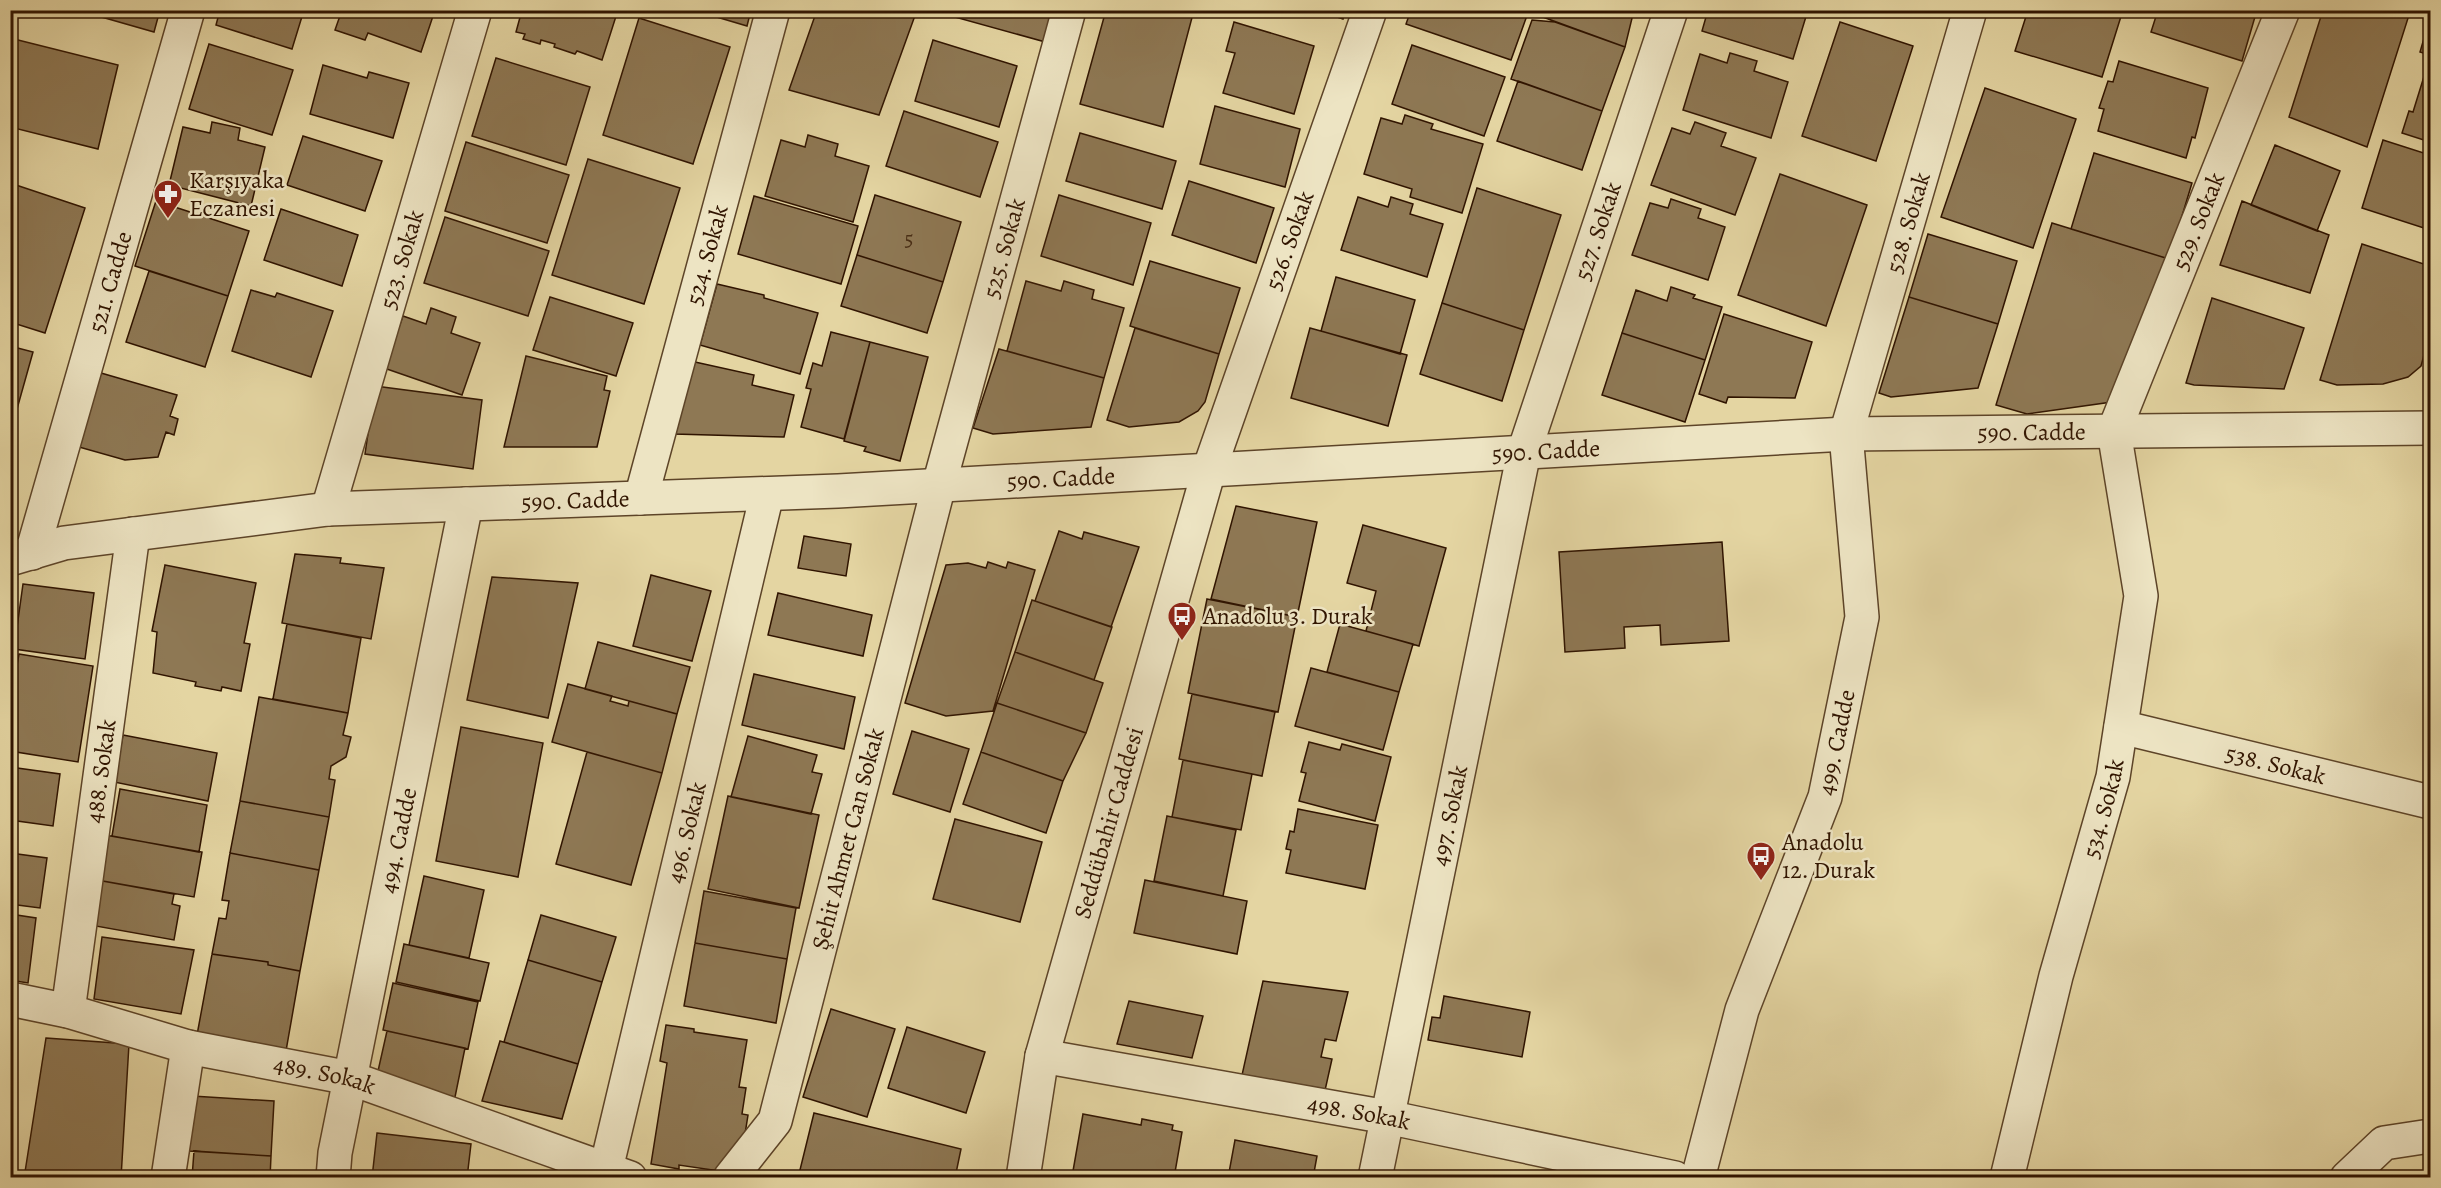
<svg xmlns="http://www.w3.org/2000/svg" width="2441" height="1188" font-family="Alegreya,serif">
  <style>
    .building { fill: #8e7854; stroke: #301400; stroke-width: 1.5 }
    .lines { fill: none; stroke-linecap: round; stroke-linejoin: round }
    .minor-casing { stroke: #5d4428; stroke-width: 36 }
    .minor { stroke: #ede4c3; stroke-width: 33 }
    .labels { text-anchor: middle; stroke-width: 5; stroke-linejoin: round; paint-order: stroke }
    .number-label { font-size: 21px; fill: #482d15 }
    .poi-label { font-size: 24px; fill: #301400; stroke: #ede4c3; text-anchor: start }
    .street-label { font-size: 24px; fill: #301400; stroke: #ede4c3 }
  </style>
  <rect width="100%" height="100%" fill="#e4d5a2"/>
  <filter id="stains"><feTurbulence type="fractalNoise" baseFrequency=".00333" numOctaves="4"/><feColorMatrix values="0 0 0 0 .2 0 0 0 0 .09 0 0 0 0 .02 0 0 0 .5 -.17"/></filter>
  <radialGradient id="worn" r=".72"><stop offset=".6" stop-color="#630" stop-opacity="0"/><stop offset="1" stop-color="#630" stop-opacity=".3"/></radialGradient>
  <path class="building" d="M77 10H160L154 32Z
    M220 10H304L292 49 216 25Z
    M342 10H435L421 52 368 33 365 40 335 30Z
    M522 10H618L602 60 577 51 575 54 554 47 555 44 541 40 540 44 523 39 525 34 516 32Z
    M693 10H751L747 26Z
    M817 10H917L879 115 789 90Z
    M945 10H1058L1049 43 944 14Z
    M1106 10H1194L1163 127 1080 104Z
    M1317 10H1346L1343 19Z
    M1411 10H1529L1511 60 1406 24Z
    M1542 10H1634L1625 47 1540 16Z
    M1708 10H1808L1793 59 1702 31Z
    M1915 10H1935L1933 17Z
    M2028 10H2123L2102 77 2015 51Z
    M2158 10H2257L2242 61 2151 32Z
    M2323 10H2395L2409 15 2367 147 2289 117Z
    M639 18 730 47 693 164 603 135Z
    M2430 18V55L2420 52Z
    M1532 20 1555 22 1625 47 1602 111 1511 79Z
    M1234 22 1314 46 1294 114 1223 93 1235 53 1226 51Z
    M1840 22 1913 46 1876 161 1802 136Z
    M10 38 118 65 98 149 10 127Z
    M933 40 1017 66 999 127 915 101Z
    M209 44 293 70 272 135 189 109Z
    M1412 45 1505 77 1484 136 1392 104Z
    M1730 53 1757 61 1754 71 1788 82 1771 138 1683 110 1700 54 1727 63Z
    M496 58 590 87 566 165 472 136Z
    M2119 61 2208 88 2195 138 2192 137 2186 158 2098 131 2104 109 2099 108 2108 81 2113 82Z
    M323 65 367 78 369 72 409 83 393 138 310 114Z
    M2426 70 2430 71V142L2402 133 2409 111 2413 112Z
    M1518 81 1602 111 1582 170 1497 141Z
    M1985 88 2076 119 2033 248 1941 217Z
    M1215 106 1300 129 1285 187 1200 164Z
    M904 111 998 142 980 197 886 166Z
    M1405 115 1433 124 1431 129 1483 144 1462 213 1410 197 1412 189 1364 174 1381 118 1402 124Z
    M212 122 240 128 238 140 265 147 251 206 169 185 183 127 210 133Z
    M1695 122 1726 133 1721 146 1756 158 1735 215 1651 185 1672 128 1690 134Z
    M1080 133 1176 161 1162 209 1066 181Z
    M808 135 838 144 835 156 869 166 853 222 765 196 781 140 805 147Z
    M303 136 382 161 365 211 287 185Z
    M2383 140 2430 155V230L2362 208Z
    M466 142 569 175 547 243 445 211Z
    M2275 145 2340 171 2317 231 2251 205Z
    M2094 153 2192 183 2169 259 2071 229Z
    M588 159 680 188 644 304 552 275Z
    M1780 174 1867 205 1826 326 1738 295Z
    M1189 181 1274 208 1256 263 1172 235Z
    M10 183 85 208 45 333 10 322Z
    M1477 188 1561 215 1524 330 1442 303Z
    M875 195 961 222 943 282 857 255Z
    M1059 195 1151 223 1133 285 1041 256Z
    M754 196 858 226 841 284 738 254Z
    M1358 197 1388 207 1391 197 1413 204 1410 214 1443 224 1427 277 1341 250Z
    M1671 199 1701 209 1698 218 1725 227 1708 280 1632 255 1650 203 1668 208Z
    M156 201 249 231 228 296 135 266Z
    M2242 201 2329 235 2310 293 2220 265Z
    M281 209 358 235 342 286 264 260Z
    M445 217 549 251 528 316 424 283Z
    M2052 223 2169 259 2126 400 2027 414 1996 405Z
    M1928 234 2017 261 1998 324 1909 297Z
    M2362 244 2430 266V333L2421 366 2408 377 2383 384 2337 385 2320 380Z
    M857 255 943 282 927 333 841 306Z
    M1150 261 1240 288 1219 354 1130 326Z
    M149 271 228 296 205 367 126 342Z
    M1336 277 1415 300 1400 354 1321 331Z
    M1026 281 1061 291 1064 281 1094 290 1092 299 1124 308 1104 378 1007 351Z
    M717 284 764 295V298L818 313 800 374 700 345Z
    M1671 287 1695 295 1693 298 1722 307 1705 360 1622 333 1636 290 1667 301Z
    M251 290 275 297 277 293 333 311 311 377 232 351Z
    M550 297 633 323 616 376 533 350Z
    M1909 297 1998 324 1978 388 1891 397 1879 393Z
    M2212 298 2304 328 2284 389 2194 385 2186 383Z
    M1442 303 1524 330 1502 401 1420 374Z
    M431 308 456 317 451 333 480 343 462 395 384 368 403 316 426 324Z
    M1724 314 1812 342 1795 398 1728 397 1726 403 1699 394Z
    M1135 328 1219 354 1205 402 1198 411 1179 422 1129 427 1107 420Z
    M1310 328 1407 355 1388 426 1291 398Z
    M831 332 870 342 844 439 801 427 811 389 806 388 813 363 822 366Z
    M1622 333 1705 360 1685 422 1602 395Z
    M870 342 928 357 900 461 864 451 866 447 844 441Z
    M10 346 33 352 17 409 10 407Z
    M999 349 1104 378 1091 427 993 434 973 428Z
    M526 356 607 376 604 390 610 391 597 447H504Z
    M695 362 754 375 752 385 794 395 784 437 674 434Z
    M101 373 177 395 170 416 178 419 174 435 166 432 158 457 125 460 79 447Z
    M375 386 482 400 473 469 365 454Z
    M1236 506 1317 522 1297 617 1211 599Z
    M1363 525 1446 548 1419 646 1366 631 1376 591 1347 583Z
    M1059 531 1082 539 1084 532 1139 547 1111 627 1035 601Z
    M804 536 851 544 846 576 798 568Z
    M1722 542 1729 641 1661 645 1660 625 1624 627 1625 648 1565 652 1559 552Z
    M295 554 341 558 340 563 384 568 371 639 282 623Z
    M988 562 1006 568 1008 562 1035 570 993 711 946 716 905 703 946 565 968 563 986 568Z
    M165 565 256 583 244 643 250 644 241 691 222 687 221 691 195 686 196 682 153 673 157 632 152 631Z
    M651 575 711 591 692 661 633 646Z
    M492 577 578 583 548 718 467 700Z
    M23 584 94 593 85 659 14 649Z
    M778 593 872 615 863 656 768 635Z
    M1207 599 1297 617 1278 712 1188 693Z
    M1032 600 1112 627 1094 680 1015 652Z
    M10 614 16 615 10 651Z
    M287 624 361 638 348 713 273 699Z
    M1340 624 1413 644 1399 692 1327 672Z
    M598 642 690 667 677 714 585 689Z
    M1015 652 1103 683 1086 733 997 703Z
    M19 654 93 666 78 762 10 751V703Z
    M1311 668 1399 692 1383 750 1295 726Z
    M754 674 855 697 844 749 742 725Z
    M568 684 612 696 610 701 628 706 629 701 677 714 662 773 552 742Z
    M1192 694 1275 712 1262 776 1179 759Z
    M259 697 348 713 343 735 351 737 346 757 331 766 329 779 335 780 329 817 240 801Z
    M997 703 1086 733 1063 781 981 752Z
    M461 727 543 743 518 877 436 861Z
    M912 731 969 749 950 812 893 794Z
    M123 735 217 753 208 801 114 782Z
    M748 736 817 755 812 772 822 774 811 814 731 797Z
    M1309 742 1340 750 1342 744 1391 757 1375 821 1299 801 1306 773 1301 772Z
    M587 752 662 773 631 885 556 864Z
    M981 752 1063 781 1046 833 963 804Z
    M1183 760 1252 774 1241 830 1172 817Z
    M10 767 60 774 53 826 10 820Z
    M120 789 207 805 199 852 112 836Z
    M728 796 819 815 799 908 708 889Z
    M240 801 329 817 319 870 230 853Z
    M1298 809 1378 825 1365 889 1286 873 1291 850 1286 849 1290 831 1294 832Z
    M1167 816 1236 830 1223 896 1154 881Z
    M955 819 1042 842 1020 922 933 899Z
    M105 835 202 852 194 897 97 880Z
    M10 853 47 858 40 908 10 904Z
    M230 853 319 870 300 971 268 965V962L212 954 219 918 226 919 229 901 222 900Z
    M424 876 484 890 469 958 409 945Z
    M97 880 174 894 172 904 180 906 174 940 90 925Z
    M1145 880 1247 901 1237 954 1134 933Z
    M704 891 796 908 787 959 695 943Z
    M10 914 36 918 28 983 10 980Z
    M541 915 616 937 602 982 528 960Z
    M102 937 194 950 181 1014 94 999Z
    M695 943 787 959 776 1023 684 1006Z
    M404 944 489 963 480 1001 396 982Z
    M212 954 268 962V965L300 971 286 1051 197 1035Z
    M528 960 602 982 578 1064 504 1042Z
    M1263 981 1348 992 1336 1041 1325 1039 1321 1057 1332 1059 1324 1095 1240 1084Z
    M393 983 478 1002 468 1049 383 1030Z
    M1444 996 1530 1012 1522 1057 1428 1040 1432 1017 1440 1018Z
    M1129 1001 1203 1016 1192 1058 1117 1044Z
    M831 1009 895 1029 867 1117 803 1097Z
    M666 1025 694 1029V1032L747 1040 739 1087 746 1088 742 1114 748 1115 741 1159 733 1173 679 1165V1169L651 1164 667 1063 660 1061Z
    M907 1027 985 1052 966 1113 888 1088Z
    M387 1031 465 1048 455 1097 376 1080Z
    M46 1038 129 1044 121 1178H75L25 1172Z
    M500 1041 578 1064 562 1119 482 1101Z
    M192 1096 274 1101 271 1156 189 1151Z
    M814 1113 961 1149 955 1178H798Z
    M1083 1114 1141 1125 1142 1119 1173 1125 1172 1130 1182 1132 1174 1178H1109L1073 1171Z
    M377 1133 471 1144 467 1178H372Z
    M1235 1140 1317 1156 1313 1178H1228Z
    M194 1151 271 1156 270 1178H192Z
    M15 1171 25 1172 75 1178H14Z
    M1077 1172 1109 1178H1076Z"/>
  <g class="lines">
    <g class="minor-casing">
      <g id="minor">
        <path id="s1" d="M2114 431 2283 10"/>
        <path id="s2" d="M641 498 773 10"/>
        <path id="s3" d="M328 509 475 10"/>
        <path id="s4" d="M32 553 188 10"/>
        <path id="s5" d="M10 559 64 543 328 509 838 491 1846 434 2430 428"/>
        <path id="s6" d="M2121 727 2430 802"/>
        <path id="s7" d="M10 999 68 1011 188 1047 350 1078 630 1178"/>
        <path id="s8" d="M68 1011 133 534"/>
        <path id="s9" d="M1042 1056 1387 1117 1675 1178"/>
        <path id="s10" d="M606 1169 767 494"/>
        <path d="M168 1178 188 1047"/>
        <path id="s11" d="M333 1178 335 1153 466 504"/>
        <path id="s12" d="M730 1178 775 1121 939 485 1069 10"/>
        <path id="s13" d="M1023 1178 1042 1056 1209 470 1370 10"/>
        <path id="s14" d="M1375 1178 1524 452 1671 10"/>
        <path id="s15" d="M1698 1178 1742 1010 1825 797 1862 617 1846 434 1970 10"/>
        <path id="s16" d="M2007 1178 2056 976 2113 777 2141 596 2114 431"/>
        <path d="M2347 1178 2384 1143 2430 1136"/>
      </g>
    </g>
    <use href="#minor" class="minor"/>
  </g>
  <defs>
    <g id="pharmacy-pin" transform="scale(1.5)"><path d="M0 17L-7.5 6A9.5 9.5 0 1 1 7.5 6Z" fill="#8f2418" stroke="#ede4c3"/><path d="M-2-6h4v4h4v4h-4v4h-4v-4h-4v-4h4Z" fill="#fff"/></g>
    <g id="bus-pin" transform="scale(1.5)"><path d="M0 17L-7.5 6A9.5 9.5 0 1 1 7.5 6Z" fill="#8f2418" stroke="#ede4c3"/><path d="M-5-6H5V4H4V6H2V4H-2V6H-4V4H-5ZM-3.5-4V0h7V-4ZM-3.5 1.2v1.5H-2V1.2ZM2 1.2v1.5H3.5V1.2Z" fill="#fff"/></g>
  </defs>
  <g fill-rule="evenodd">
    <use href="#pharmacy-pin" x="168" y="194"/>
    <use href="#bus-pin" x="1182" y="616"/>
    <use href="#bus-pin" x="1761" y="856"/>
  </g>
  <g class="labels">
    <g class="number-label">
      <text x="909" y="246">5</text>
    </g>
    <g class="poi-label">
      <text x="189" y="188">Karşıyaka<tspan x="189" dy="28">Eczanesi</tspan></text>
      <text x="1203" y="624">Anadolu 3. Durak</text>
      <text x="1782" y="850">Anadolu<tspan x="1782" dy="28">12. Durak</tspan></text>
    </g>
    <g class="street-label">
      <text dy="8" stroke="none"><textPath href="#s1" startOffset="226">529. Sokak</textPath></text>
      <text dy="8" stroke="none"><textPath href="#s15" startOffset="990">528. Sokak</textPath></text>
      <text dy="8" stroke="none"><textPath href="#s14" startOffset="974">527. Sokak</textPath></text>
      <text dy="8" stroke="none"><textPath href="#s13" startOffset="976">526. Sokak</textPath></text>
      <text dy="8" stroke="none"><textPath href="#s12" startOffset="975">525. Sokak</textPath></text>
      <text dy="8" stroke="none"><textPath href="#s2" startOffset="252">524. Sokak</textPath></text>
      <text dy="8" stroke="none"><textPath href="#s3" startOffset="260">523. Sokak</textPath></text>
      <text dy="8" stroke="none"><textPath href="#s4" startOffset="282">521. Cadde</textPath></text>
      <text dy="8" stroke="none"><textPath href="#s5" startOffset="2028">590. Cadde</textPath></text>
      <text dy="8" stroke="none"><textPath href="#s5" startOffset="1542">590. Cadde</textPath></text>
      <text dy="8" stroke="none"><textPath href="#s5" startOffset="1056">590. Cadde</textPath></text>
      <text dy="8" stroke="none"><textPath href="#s5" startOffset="570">590. Cadde</textPath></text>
      <text dy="8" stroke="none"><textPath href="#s15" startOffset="458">499. Cadde</textPath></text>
      <text dy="8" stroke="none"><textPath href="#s6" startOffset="159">538. Sokak</textPath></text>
      <text dy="8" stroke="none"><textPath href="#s8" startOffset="242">488. Sokak</textPath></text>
      <text dy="8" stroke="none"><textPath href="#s16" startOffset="382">534. Sokak</textPath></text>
      <text dy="8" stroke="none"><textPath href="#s14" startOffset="370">497. Sokak</textPath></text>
      <text dy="8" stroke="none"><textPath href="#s13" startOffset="366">Seddübahir Caddesi</textPath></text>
      <text dy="8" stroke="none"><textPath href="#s10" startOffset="346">496. Sokak</textPath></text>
      <text dy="8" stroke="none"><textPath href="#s12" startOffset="364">Şehit Ahmet Can Sokak</textPath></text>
      <text dy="8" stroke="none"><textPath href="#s11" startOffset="344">494. Cadde</textPath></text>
      <text dy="8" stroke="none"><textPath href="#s7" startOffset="324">489. Sokak</textPath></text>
      <text dy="8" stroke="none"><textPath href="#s9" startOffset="322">498. Sokak</textPath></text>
    </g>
  </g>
  <rect width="2441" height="1188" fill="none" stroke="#e4d5a2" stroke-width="36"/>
  <rect x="12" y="12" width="2417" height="1164" fill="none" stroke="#301400" stroke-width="3"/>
  <rect x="18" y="18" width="2405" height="1152" fill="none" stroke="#301400" stroke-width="1.5"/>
  <rect width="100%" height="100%" filter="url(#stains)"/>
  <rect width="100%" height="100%" fill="url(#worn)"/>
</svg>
